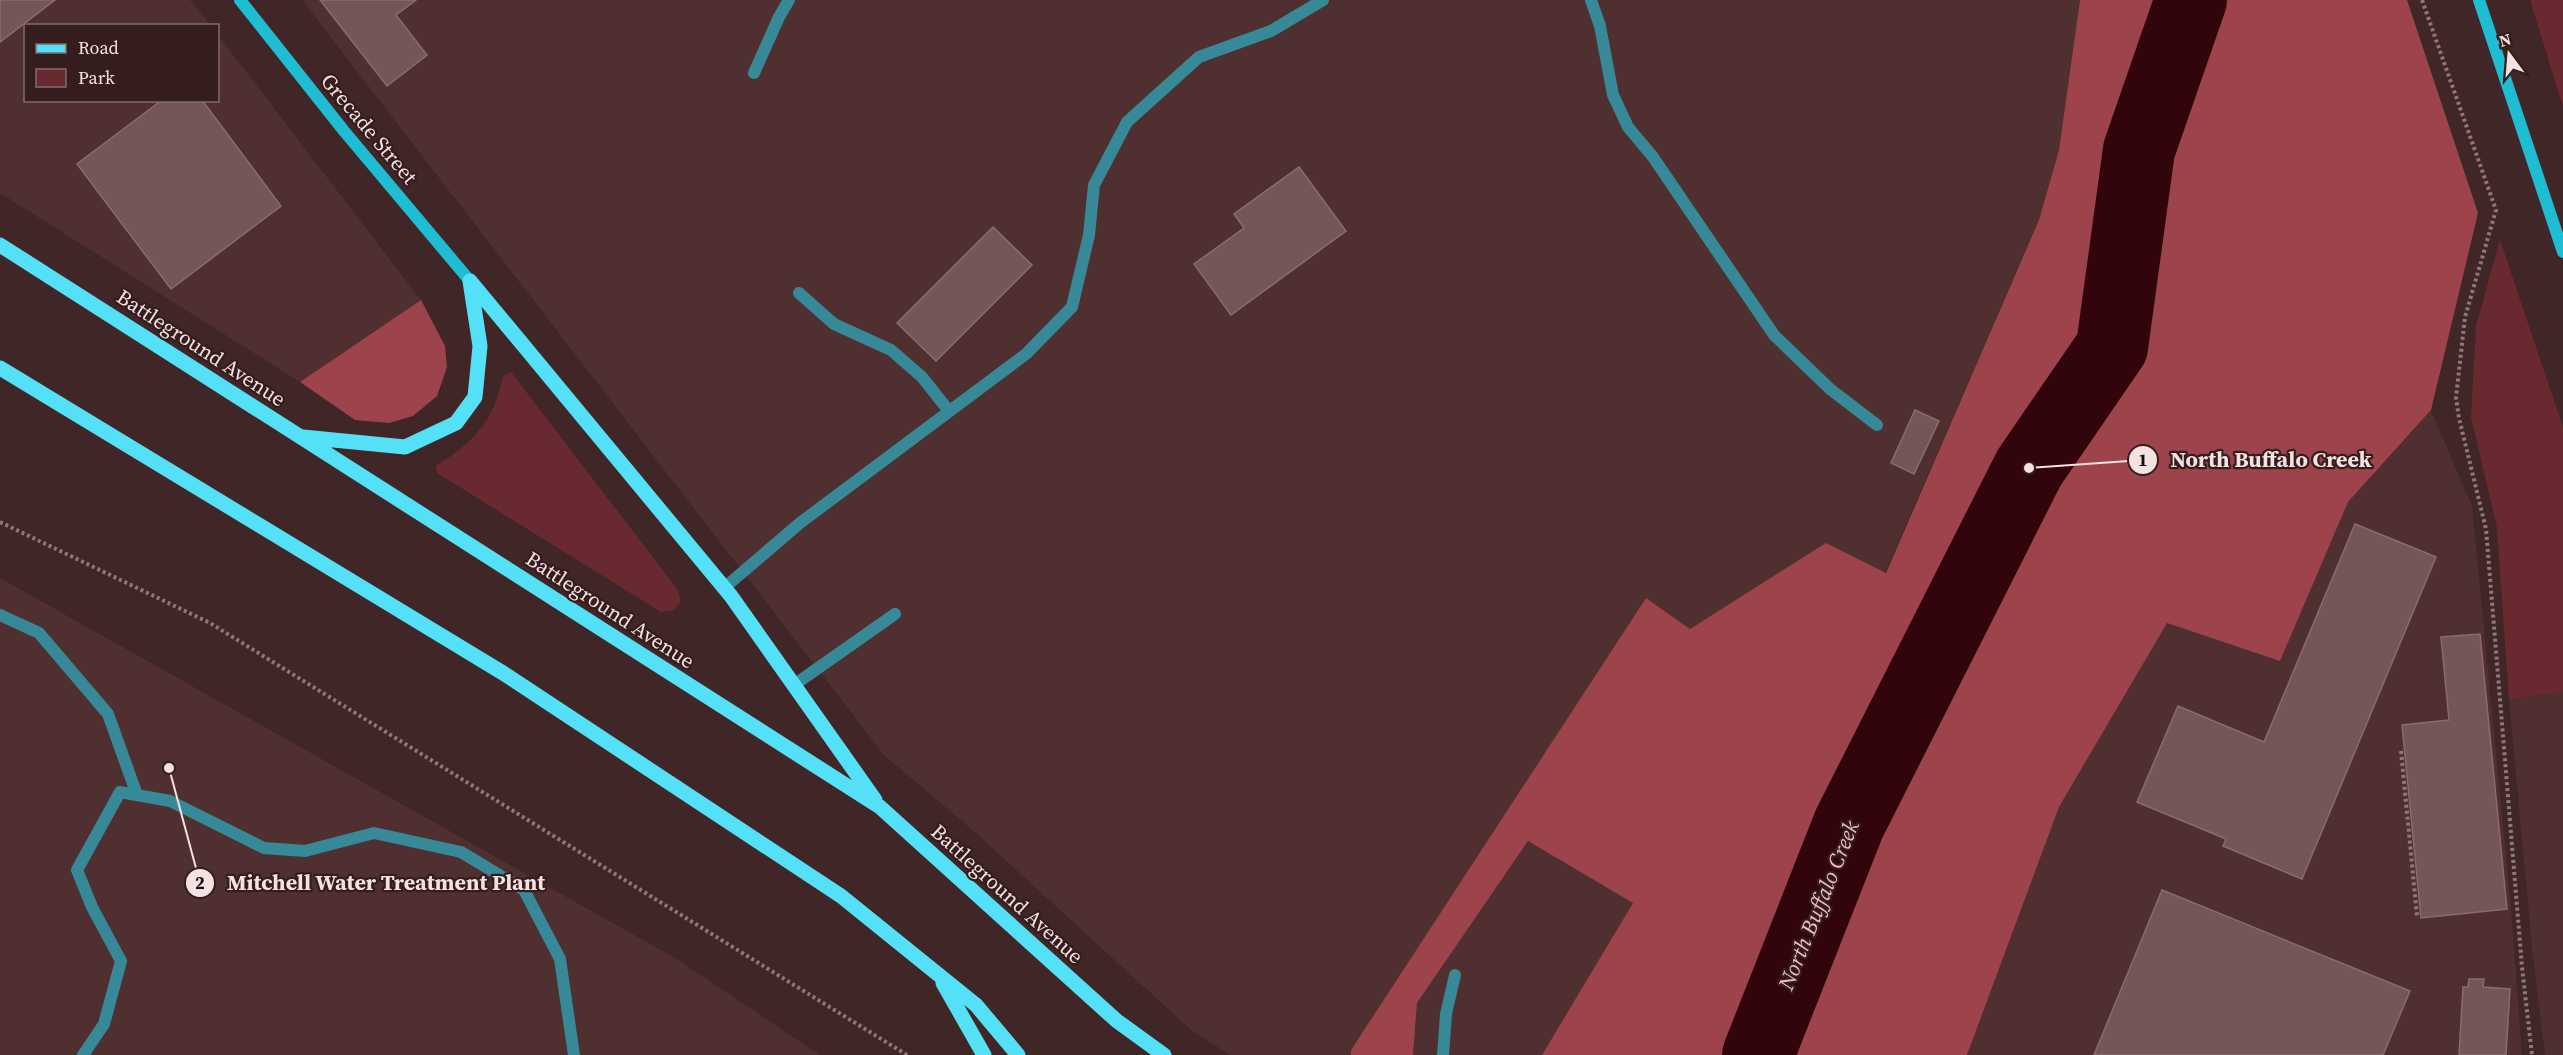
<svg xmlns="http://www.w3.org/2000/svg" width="2563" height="1055" font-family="'Source Serif 4',serif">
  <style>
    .built { fill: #4f2f30 }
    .green { fill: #682a30 }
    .forest { fill: #9d434b }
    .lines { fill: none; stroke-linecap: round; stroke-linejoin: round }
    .river { stroke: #32050c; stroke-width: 72 }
    .building { fill: #745657; stroke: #8b6b6c; stroke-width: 1.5 }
    .path { stroke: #8f7879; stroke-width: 4; stroke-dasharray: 3 3; stroke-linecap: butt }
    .lane { stroke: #378997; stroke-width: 12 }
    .secondary { stroke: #1fbdd3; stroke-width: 12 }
    .primary { stroke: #54e0f7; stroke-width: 15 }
    .labels { text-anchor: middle; stroke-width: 4.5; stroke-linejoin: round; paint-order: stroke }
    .street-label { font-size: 21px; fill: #f4e1e2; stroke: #351c1d }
    .water-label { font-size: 22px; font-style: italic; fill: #f2bebf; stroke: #351c1d }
    .leader { fill: none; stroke: #f4e1e2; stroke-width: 2 }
    .callout-dot { fill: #f4e1e2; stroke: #351c1d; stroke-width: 2 }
    .mark-label { font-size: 18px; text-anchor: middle; font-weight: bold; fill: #111 }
    .callout-label { font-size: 22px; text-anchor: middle; font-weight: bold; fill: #f4e1e2; stroke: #351c1d; stroke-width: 4.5; stroke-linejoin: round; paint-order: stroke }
  </style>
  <rect width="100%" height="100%" fill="#402627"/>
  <path class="built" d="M0 0H190L210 25 26 26V100H218V35L421 300 300 382 0 193Z
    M302 0H2080L2059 150 2039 220 1885 573 1826 544 1690 629 1646 598 1351 1050V1055H1230L1191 1030 976 833 884 755Z
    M2431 410 2472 506 2511 908 2522 1055H1967L2059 807 2167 622 2280 661 2348 502Z
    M0 578 675 958 820 1055H0Z
    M2563 692V1055H2545L2533 957 2509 700Z
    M1528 841 1634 903 1542 1055H1413L1417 1003Z"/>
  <path class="green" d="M2530 0H2563V105L2560 97Z
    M2500 240 2563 427V692L2509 700 2497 528 2471 417 2476 326Z
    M511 372 678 590 681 602 674 610 661 612 437 473 436 466C474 442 494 421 503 376Z"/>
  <path class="forest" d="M2080 0H2407L2478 213 2431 410 2348 502 2280 661 2167 623 2059 807 1967 1055H1542L1633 903 1528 841 1417 1003 1413 1055H1351V1050L1646 598 1690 629 1826 543 1886 573 2039 220 2059 150Z
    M421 300 445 346 447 367 437 396 413 416 389 423 355 420 300 382Z"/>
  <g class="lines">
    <path class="river" d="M1758 1055 1849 824 2029 468 2112 347 2139 150 2191 0"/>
  </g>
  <path class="building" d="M0 0H55L0 42Z
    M320 0H416L396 15 427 55 387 86Z
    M162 100H202L281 206 171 289 77 164Z
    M1299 167 1346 231 1231 315 1194 264 1244 228 1234 214Z
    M993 227 1032 265 936 361 897 323Z
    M1915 410 1939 421 1914 474 1891 463Z
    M2355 524 2436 557 2302 879 2223 846 2226 839 2137 802 2178 706 2264 742Z
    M2480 634 2507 909 2421 918 2402 725 2449 720 2441 637Z
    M2162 890 2410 991 2383 1055H2094Z
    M2469 979H2484L2483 987 2510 989 2506 1055H2459L2463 987H2468Z"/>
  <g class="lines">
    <path class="path" d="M2422 0 2496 210 2465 317 2456 398 2459 418 2486 529 2522 967 2532 1055
      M0 522 210 623 907 1055
      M2401 751 2417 916"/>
    <path class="lane" d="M1591 0 1600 26 1613 95 1628 127 1653 157 1774 335 1830 389 1877 425
      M754 73 779 17 789 0
      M799 293 834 324 891 350 922 377 949 411
      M724 588 800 523 1026 354 1072 307 1089 235 1094 185 1127 122 1199 57 1271 31 1323 0
      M0 615 39 633 108 714 137 795
      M794 685 895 614
      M83 1055 104 1024 121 961 92 907 77 870 120 792 170 801 264 848 305 851 374 833 461 852 524 890 560 959 574 1055
      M1443 1055 1446 1014 1455 975"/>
    <path class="secondary" d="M240 0 344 131 470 281
      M2479 0 2563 252"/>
    <path class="primary" d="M0 245 880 807 1117 1021 1164 1055
      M470 281 731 596 875 800
      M0 368 503 673 841 896 976 1005 1018 1055
      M303 437 405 447 456 423 475 397 480 346 470 281
      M943 983 984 1055"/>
  </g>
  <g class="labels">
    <g class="street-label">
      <text transform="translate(369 129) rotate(50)" y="7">Grecade Street</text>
      <text transform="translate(201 348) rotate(33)" y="7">Battleground Avenue</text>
      <text transform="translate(610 610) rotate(33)" y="7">Battleground Avenue</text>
      <text transform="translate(1007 894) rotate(42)" y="7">Battleground Avenue</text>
    </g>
    <g class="water-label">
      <text transform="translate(1818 905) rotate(-68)" y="8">North Buffalo Creek</text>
    </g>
  </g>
  <path class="leader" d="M2029 468L2143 460M169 768L200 883"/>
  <g class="callout-dot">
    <circle cx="2029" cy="468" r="6"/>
    <circle cx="169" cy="768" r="6"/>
    <circle cx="2143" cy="460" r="15"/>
    <circle cx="200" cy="883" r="15"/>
  </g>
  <g class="mark-label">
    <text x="2143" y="466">1</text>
    <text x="200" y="889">2</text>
  </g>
  <g class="callout-label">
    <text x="2271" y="467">North Buffalo Creek</text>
    <text x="386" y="890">Mitchell Water Treatment Plant</text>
  </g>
  <rect x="24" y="24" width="195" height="78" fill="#351c1d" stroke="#816b6c" stroke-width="1.5"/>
  <rect x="36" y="44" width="30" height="9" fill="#54e0f7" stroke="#816b6c" stroke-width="1.5"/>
  <text x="78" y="54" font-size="18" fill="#f4e1e2">Road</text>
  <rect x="36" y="69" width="30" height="18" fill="#682a30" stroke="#816b6c" stroke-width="1.5"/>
  <text x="78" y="84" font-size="18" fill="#f4e1e2">Park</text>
  <g transform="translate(2509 54) rotate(344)" stroke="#351c1d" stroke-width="4.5" paint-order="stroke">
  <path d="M0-4.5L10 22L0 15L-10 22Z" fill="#f4e1e2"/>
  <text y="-9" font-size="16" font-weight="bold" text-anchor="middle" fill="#f4e1e2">N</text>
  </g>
</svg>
